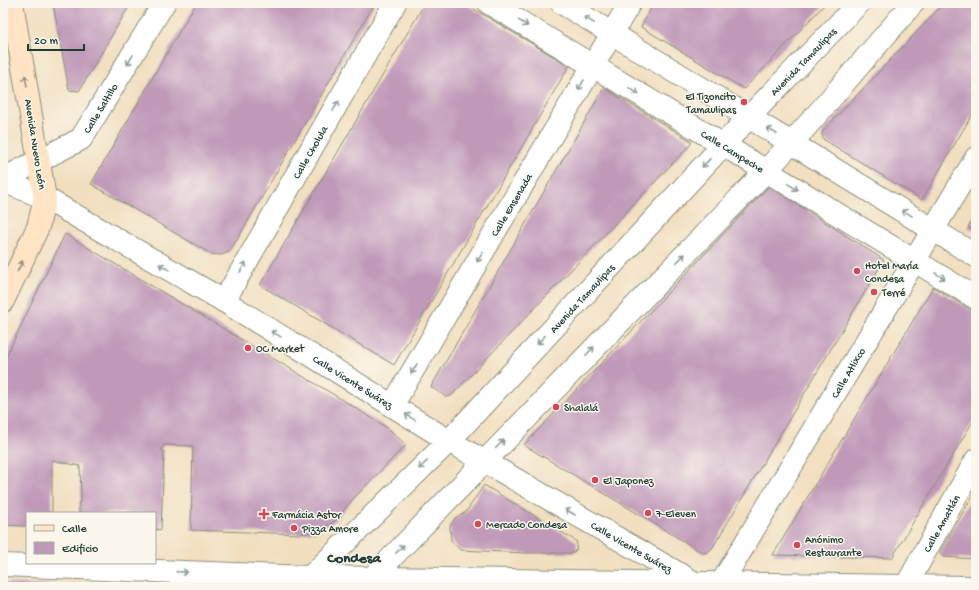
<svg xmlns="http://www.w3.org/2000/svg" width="979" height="590" font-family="'Gochi Hand',sans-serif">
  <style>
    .building { fill: #c099b9 }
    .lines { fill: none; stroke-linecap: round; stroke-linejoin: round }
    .minor-casing { stroke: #888e7a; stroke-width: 24 }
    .tertiary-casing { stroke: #888e7a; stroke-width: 24 }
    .secondary-casing { stroke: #888e7a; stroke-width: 24 }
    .minor { stroke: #fff; stroke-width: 22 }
    .tertiary { stroke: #fff; stroke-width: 22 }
    .secondary { stroke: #ffe4c6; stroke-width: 22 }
    .oneway { stroke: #8f9e9a }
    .oneway2 { stroke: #8f907d }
    .poi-dot { fill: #d1495b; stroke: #fbf7ec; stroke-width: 1.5 }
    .labels { text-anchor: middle; stroke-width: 3; stroke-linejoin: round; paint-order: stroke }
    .street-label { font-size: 11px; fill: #1f3d34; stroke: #fbf7ec }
    .poi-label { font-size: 11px; fill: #1f3d34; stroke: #fbf7ec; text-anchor: start }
    .district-label { font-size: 15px; font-weight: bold; fill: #1f3d34; stroke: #fbf7ec }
  </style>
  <rect width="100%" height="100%" fill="#fbf7ec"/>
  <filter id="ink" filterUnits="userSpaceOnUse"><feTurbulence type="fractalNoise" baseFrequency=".025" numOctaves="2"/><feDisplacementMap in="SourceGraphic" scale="8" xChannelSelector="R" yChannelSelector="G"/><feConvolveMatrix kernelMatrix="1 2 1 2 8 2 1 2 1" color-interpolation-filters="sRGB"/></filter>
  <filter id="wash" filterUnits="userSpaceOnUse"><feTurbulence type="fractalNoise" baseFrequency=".012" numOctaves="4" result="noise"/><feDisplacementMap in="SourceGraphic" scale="16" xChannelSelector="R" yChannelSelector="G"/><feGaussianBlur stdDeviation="0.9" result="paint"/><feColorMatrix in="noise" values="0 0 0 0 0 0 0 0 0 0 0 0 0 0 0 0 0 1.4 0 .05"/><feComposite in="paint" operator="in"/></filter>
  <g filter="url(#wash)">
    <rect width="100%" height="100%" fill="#f2dfc0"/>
    <g id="blocks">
      <path class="building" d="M53 3H131L79 91 69 90Z
        M196 3H375L238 238 229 252 221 255 211 254 91 184Z
        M425 3H464L569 66 394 365 260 285Z
        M654 3H826L744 89 641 27Z
        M944 3H976V108L922 200 823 139 822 132Z
        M604 88 691 141V144L451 396 446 397 431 387Z
        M769 186 884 260 713 547 708 552 703 553 524 445Z
        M976 214V232L968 227Z
        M65 234 346 402 389 429 406 445 353 499 335 521 317 531 300 534 191 530 193 446 164 445 161 450 164 451 161 530 155 529V513H79V501H81V496L80 466 52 460V513H27V526L3 525V363Z
        M933 287 976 313V416L892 558 773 555Z
        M484 485 576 541 577 545 576 550 573 553H526L460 550 451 540 450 526 455 518 466 512Z
        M976 490V559L943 557 940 553 941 550Z
        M3 583 93 586V587H3Z"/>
    </g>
  </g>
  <g filter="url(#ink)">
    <use href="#blocks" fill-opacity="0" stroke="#888e7a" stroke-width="1"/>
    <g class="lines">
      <g class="minor-casing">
        <g id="minor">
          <path id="s1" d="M489 3 976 298"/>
          <path d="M562 3 976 256"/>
          <path id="s2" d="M3 179 81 139 164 3"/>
          <path id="s3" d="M3 181 45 198 224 301 449 441 700 586"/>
          <path id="s4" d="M224 301 395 3"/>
          <path id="s5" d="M392 406 630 3"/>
          <path id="s6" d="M906 586 976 460"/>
          <path id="s7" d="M719 587 976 158"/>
        </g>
      </g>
      <g class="tertiary-casing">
        <g id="tertiary">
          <path d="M3 565 309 577 968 587"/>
          <path id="s8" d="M304 583 449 441 749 117 859 3"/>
          <path d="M367 583 766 171 813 119 913 3"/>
        </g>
      </g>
      <g class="secondary-casing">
        <path id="secondary" d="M3 301 38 227 45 198 12 3"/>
      </g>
      <use href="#minor" class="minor"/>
      <use href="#tertiary" class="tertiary"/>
      <use href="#secondary" class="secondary"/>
    </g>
    <defs><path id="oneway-shaft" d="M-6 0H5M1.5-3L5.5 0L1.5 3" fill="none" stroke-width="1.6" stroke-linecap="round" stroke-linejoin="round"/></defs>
    <g class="oneway">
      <use href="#oneway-shaft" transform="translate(589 20) rotate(-149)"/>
      <use href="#oneway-shaft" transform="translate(523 23) rotate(31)"/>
      <use href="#oneway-shaft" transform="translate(130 60) rotate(121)"/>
      <use href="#oneway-shaft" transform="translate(581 85) rotate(121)"/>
      <use href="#oneway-shaft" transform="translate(634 91) rotate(31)"/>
      <use href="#oneway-shaft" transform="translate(336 106) rotate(-60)"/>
      <use href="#oneway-shaft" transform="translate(772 131) rotate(-148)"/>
      <use href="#oneway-shaft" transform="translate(706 163) rotate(133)"/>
      <use href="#oneway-shaft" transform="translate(793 187) rotate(31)"/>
      <use href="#oneway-shaft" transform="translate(907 213) rotate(-149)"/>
      <use href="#oneway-shaft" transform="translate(480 257) rotate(121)"/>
      <use href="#oneway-shaft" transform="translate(681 258) rotate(-46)"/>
      <use href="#oneway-shaft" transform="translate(164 267) rotate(-150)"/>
      <use href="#oneway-shaft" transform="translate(243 267) rotate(-60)"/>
      <use href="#oneway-shaft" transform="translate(940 276) rotate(31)"/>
      <use href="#oneway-shaft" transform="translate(276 334) rotate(-148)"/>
      <use href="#oneway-shaft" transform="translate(541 340) rotate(133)"/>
      <use href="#oneway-shaft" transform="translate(590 351) rotate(-46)"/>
      <use href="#oneway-shaft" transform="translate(414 369) rotate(121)"/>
      <use href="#oneway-shaft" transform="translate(410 417) rotate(-148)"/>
      <use href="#oneway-shaft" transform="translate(500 444) rotate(-46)"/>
      <use href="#oneway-shaft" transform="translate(423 465) rotate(136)"/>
      <use href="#oneway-shaft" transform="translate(570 512) rotate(-150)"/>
      <use href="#oneway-shaft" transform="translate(400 549) rotate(-46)"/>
      <use href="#oneway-shaft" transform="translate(182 572) rotate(2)"/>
    </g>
    <g class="oneway2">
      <use href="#oneway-shaft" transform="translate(26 81) rotate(-100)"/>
      <use href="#oneway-shaft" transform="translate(20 266) rotate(-65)"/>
    </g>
  </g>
  <g class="poi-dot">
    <circle cx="744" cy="102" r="4"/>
    <circle cx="857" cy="271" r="4"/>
    <circle cx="874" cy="292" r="4"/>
    <circle cx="248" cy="348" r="4"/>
    <circle cx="556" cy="407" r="4"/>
    <circle cx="595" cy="480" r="4"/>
    <circle cx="648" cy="513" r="4"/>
    <path d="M262 508h4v4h4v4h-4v4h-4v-4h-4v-4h4z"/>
    <circle cx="478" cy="524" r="4"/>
    <circle cx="294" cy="528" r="4"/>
    <circle cx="797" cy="545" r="4"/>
  </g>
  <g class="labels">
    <g class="street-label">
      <text dy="4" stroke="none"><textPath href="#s8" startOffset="722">Avenida Tamaulipas</textPath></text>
      <text dy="4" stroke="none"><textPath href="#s2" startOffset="124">Calle Saltillo</textPath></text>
      <text transform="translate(36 144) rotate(81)" y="4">Avenida Nuevo León</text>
      <text dy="4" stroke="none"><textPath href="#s1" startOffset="285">Calle Campeche</textPath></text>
      <text dy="4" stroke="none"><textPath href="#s4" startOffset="172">Calle Cholula</textPath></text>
      <text dy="4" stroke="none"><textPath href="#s5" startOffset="234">Calle Ensenada</textPath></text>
      <text dy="4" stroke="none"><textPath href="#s8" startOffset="398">Avenida Tamaulipas</textPath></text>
      <text dy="4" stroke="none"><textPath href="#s7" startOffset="250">Calle Atlixco</textPath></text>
      <text dy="4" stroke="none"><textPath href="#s3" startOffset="404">Calle Vicente Suárez</textPath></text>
      <text dy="4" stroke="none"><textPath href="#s6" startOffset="72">Calle Amatlán</textPath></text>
      <text dy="4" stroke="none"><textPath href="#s3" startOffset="728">Calle Vicente Suárez</textPath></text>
    </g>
    <g class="poi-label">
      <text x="736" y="100" text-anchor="end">El Tizoncito<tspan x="736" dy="13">Tamaulipas</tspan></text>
      <text x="865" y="269">Hotel María<tspan x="865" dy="13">Condesa</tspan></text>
      <text x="882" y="296">Terré</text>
      <text x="256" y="352">OC Market</text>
      <text x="564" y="411">Shalalá</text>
      <text x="603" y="484">El Japonez</text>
      <text x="656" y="517">7-Eleven</text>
      <text x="272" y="518">Farmácia Astor</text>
      <text x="486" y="528">Mercado Condesa</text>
      <text x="302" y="532">Pizza Amore</text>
      <text x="805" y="543">Anónimo<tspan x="805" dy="13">Restaurante</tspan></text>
    </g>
    <g class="district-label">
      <text x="354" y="562">Condesa</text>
    </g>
  </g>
  <rect width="979" height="590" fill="none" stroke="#fbf7ec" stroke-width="16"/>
  <rect x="26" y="512" width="130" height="52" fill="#fbf7ec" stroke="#a3ada2"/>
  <rect x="34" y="525" width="20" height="6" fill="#ffe4c6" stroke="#a3ada2"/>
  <text x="62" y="532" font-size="12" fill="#1f3d34">Calle</text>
  <rect x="34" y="542" width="20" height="12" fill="#c099b9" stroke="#a3ada2"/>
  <text x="62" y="552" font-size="12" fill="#1f3d34">Edificio</text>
  <path d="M28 44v6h56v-6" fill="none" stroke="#1f3d34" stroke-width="2"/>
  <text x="34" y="44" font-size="12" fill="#1f3d34" stroke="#fbf7ec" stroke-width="3" paint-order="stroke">20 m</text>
</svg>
